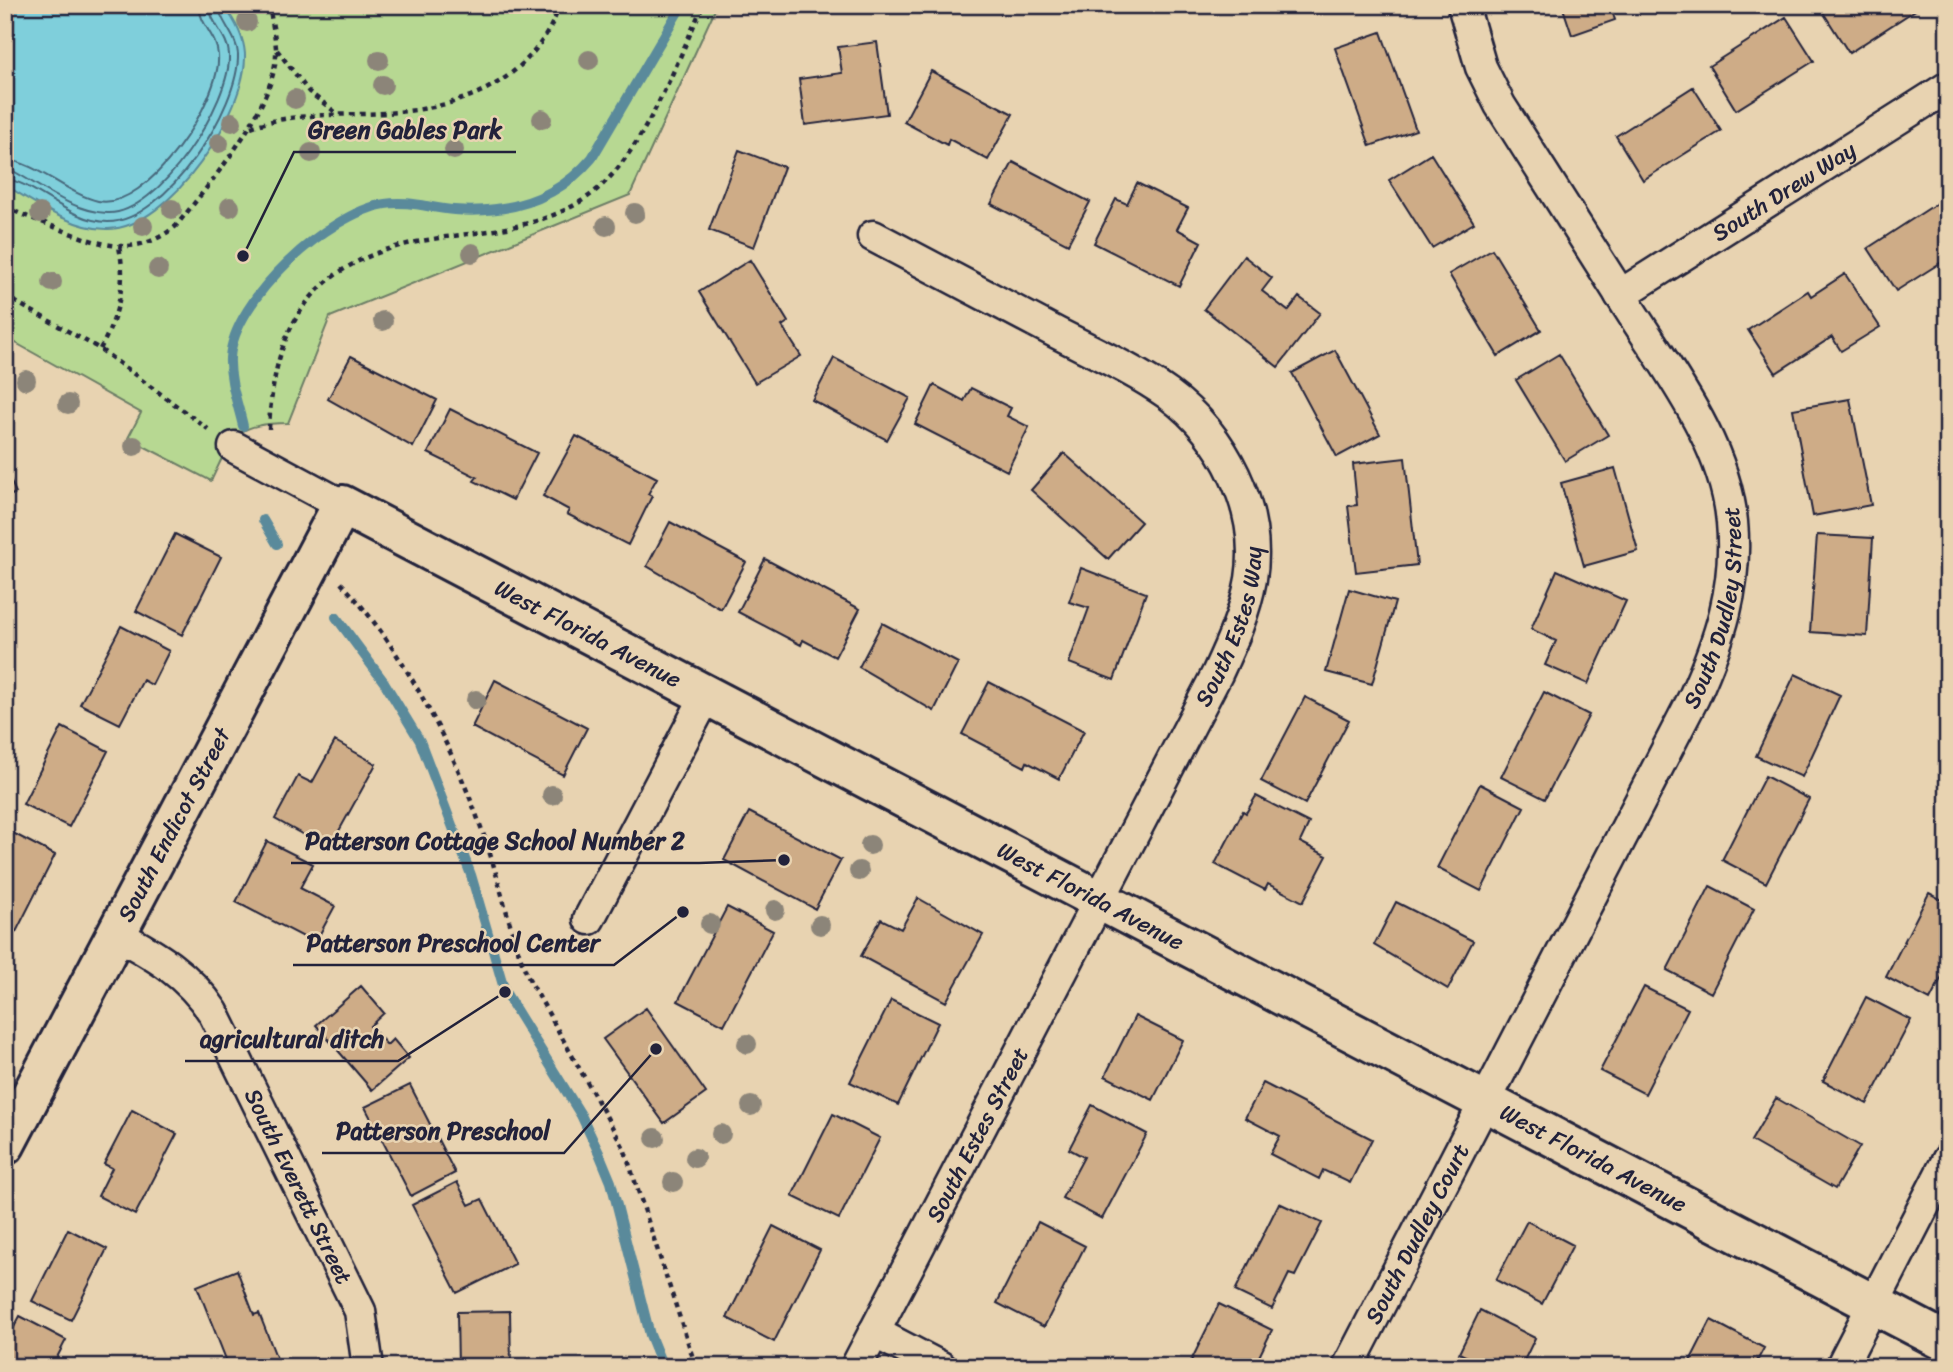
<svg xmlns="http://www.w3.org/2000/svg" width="1953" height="1372" font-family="Sriracha,sans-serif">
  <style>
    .green { fill: #b7d892; stroke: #6c7d66; stroke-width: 2 }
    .water { fill: #7fcfdb; stroke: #5a8a9b; stroke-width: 2 }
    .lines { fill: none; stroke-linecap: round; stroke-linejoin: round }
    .shore { stroke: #47677b; stroke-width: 2 }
    .stream { stroke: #5a8a9b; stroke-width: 10 }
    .building { fill: #ceac87; stroke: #22223b; stroke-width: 2 }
    .minor-casing { stroke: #22223b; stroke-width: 35 }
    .tertiary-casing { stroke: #22223b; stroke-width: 44 }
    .path { stroke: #22223b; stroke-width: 4.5; stroke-dasharray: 5 5; stroke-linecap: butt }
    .minor { stroke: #e8d3b1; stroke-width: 30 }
    .tertiary { stroke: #e8d3b1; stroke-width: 38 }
    .tree { fill: #8c8579 }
    .labels { text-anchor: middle; stroke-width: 5; stroke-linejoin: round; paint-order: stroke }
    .street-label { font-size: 23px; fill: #22223b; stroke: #e8d3b1 }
    .leader { fill: none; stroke: #22223b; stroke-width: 2.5 }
    .callout-dot { fill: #22223b; stroke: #e8d3b1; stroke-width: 2.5 }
    .callout-label { font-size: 24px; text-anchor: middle; font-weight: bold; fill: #22223b; stroke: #e8d3b1; stroke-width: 5; stroke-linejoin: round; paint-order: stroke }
  </style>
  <rect width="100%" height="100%" fill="#e8d3b1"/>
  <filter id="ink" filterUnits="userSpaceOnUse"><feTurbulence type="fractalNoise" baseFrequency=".0143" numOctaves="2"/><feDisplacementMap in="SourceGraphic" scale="14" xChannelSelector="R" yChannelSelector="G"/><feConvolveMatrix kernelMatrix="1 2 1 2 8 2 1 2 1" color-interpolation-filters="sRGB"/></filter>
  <g filter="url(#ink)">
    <path class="green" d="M5 5H717L630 195 330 317 288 423C233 424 233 436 211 481L128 438 141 413 5 337Z"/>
    <path class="water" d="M5 5H223C233 18 244 37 245 54 247 111 170 229 108 229 73 230 34 202 5 185Z"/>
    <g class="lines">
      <path class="shore" d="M5 160C35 161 67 194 98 201 147 212 222 99 218 55 217 36 199 24 199 5
        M5 170 15 172C42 187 74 212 107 213 158 216 232 101 229 54 228 36 210 23 209 5
        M5 179C35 182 69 222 108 222 165 222 240 107 238 54 237 36 220 22 218 5"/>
      <path class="stream" d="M243 426C238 404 229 381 230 358 233 299 329 213 385 204 408 200 430 208 454 210 508 214 556 201 592 158L682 5
        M263 520 277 544
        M336 617 384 682 420 741 471 875 505 992 581 1115 599 1153 611 1182 650 1335 663 1367"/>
    </g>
    <path class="building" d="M1562 5H1610L1615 20 1572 35Z
      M1827 5H1923L1849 53 1821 9Z
      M1786 17 1814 61 1736 110 1709 66Z
      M1381 32 1416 130 1370 146 1335 48Z
      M877 42 887 114 805 125 799 79 842 73 838 47Z
      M931 71 1013 114 988 160 949 139 947 145 904 122Z
      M1693 87 1721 131 1643 180 1616 136Z
      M739 150 784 167 754 247 709 230Z
      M1431 154 1474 223 1432 248 1389 180Z
      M1013 162 1090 202 1068 244 991 204Z
      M1137 183 1188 208 1177 229 1201 242 1179 286 1094 243 1116 199 1127 204Z
      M1945 198 1948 258 1896 291 1868 248Z
      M1492 249 1541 330 1498 356 1449 274Z
      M1244 256 1272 278 1262 291 1288 311 1299 297 1320 313 1278 367 1204 309Z
      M750 260 788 322 782 326 801 356 755 383 699 292Z
      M1845 274 1880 327 1841 351 1832 337 1776 373 1748 330 1808 291 1811 296Z
      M1335 350 1380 434 1337 457 1292 373Z
      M1559 354 1608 435 1565 461 1516 380Z
      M351 356 437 400 413 447 328 399Z
      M834 358 910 398 887 440 812 400Z
      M934 385 964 401 971 388 1011 408 1007 416 1029 427 1007 471 915 424Z
      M1850 399 1871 505 1813 516 1793 409Z
      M450 409 537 453 513 500 474 481 477 477 428 453Z
      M576 436 657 478 648 494 652 496 628 545 567 514 569 510 543 496Z
      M1064 453 1141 522 1108 559 1031 490Z
      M1405 458 1417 565 1356 572 1348 506 1357 505 1353 464Z
      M5 467 16 493 5 498Z
      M1615 468 1638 551 1584 566 1561 483Z
      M670 522 746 562 721 609 647 566Z
      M175 534 221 557 182 635 136 611Z
      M1817 535 1873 538 1867 636 1810 632Z
      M765 559 860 609 835 657 803 640 801 645 738 612Z
      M1081 568 1146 593 1114 680 1069 663 1089 608 1069 602Z
      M1557 570 1626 601 1588 684 1545 665 1556 641 1531 629Z
      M1349 589 1395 602 1372 684 1326 672Z
      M882 623 958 663 934 711 859 667Z
      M121 626 169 651 152 685 143 680 120 724 80 704Z
      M1795 674 1840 695 1802 777 1756 756Z
      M495 680 587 728 563 775 472 727Z
      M989 682 1084 731 1059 779 1027 762 1025 767 962 734Z
      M1544 692 1589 715 1545 799 1501 777Z
      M1305 697 1349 720 1305 804 1261 781Z
      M62 727 108 751 69 827 23 804Z
      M335 741 376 764 329 849 275 819 298 776 312 783Z
      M1765 776 1809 799 1766 883 1722 860Z
      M1480 784 1524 807 1481 891 1437 868Z
      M1256 796 1309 823 1300 842 1327 856 1303 902 1268 884 1265 890 1215 864 1243 811 1246 813Z
      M749 812 841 860 815 909 724 860Z
      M9 831 55 855 16 932 5 927V839Z
      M267 841 313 864 300 888 335 906 315 943 236 902Z
      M1710 886 1754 909 1711 993 1667 970Z
      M1929 893 1948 903V965L1930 1000 1886 977Z
      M918 898 983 935 946 1002 861 956 881 919 901 929Z
      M1396 902 1473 941 1448 989 1374 945Z
      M727 907 773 931 724 1025 678 1001Z
      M361 986 384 1013 370 1026 387 1045 393 1039 409 1058 372 1090 316 1025Z
      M1644 987 1688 1009 1645 1094 1600 1071Z
      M1866 997 1911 1020 1867 1104 1823 1081Z
      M891 1000 938 1023 898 1105 850 1082Z
      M646 1008 706 1093 664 1123 603 1039Z
      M1135 1016 1183 1040 1153 1100 1105 1076Z
      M1263 1083 1372 1139 1350 1183 1323 1170 1319 1179 1270 1154 1280 1136 1245 1118Z
      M410 1085 455 1173 411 1196 365 1107Z
      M1776 1098 1860 1146 1835 1189 1751 1141Z
      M1092 1105 1147 1134 1102 1219 1062 1198 1084 1157 1069 1149Z
      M132 1110 177 1134 135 1215 98 1196 112 1168 104 1164Z
      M833 1114 880 1138 839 1219 792 1196Z
      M457 1182 469 1205 482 1199 515 1264 457 1293 412 1205Z
      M1279 1203 1322 1223 1295 1276 1289 1274 1272 1309 1235 1291Z
      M1527 1221 1573 1245 1542 1304 1496 1280Z
      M1038 1222 1085 1246 1044 1327 997 1303Z
      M773 1226 820 1250 774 1342 727 1318Z
      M68 1229 107 1249 71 1320 32 1301Z
      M237 1270 254 1315 259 1313 280 1367H229L197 1286Z
      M1219 1304 1272 1330 1254 1367 1240 1363 1238 1367H1188Z
      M1480 1310 1535 1338 1521 1367H1473L1476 1361 1459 1353Z
      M510 1311 511 1367H458L457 1312Z
      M20 1316 66 1340 52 1367H5V1344Z
      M1711 1320 1764 1348 1754 1367H1687Z"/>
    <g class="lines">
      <g class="minor-casing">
        <g id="minor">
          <path id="s1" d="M1620 295 1948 87"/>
          <path d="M234 447 342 505"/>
          <path d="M589 919 706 696"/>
          <path id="s2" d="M116 934C155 955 188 974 213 1012L360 1311 368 1367"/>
          <path d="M874 1332 941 1367"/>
          <path id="s3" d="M856 1367 1217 674C1231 644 1245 613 1251 579 1262 509 1224 435 1168 394 1134 370 1094 352 1057 333 996 301 934 268 873 236"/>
          <path id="s4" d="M1348 1367 1694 697C1720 640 1738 586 1732 522 1725 441 1665 367 1623 299 1582 235 1541 170 1500 105L1481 67 1463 5"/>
          <path d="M1841 1367 1948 1159"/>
        </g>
      </g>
      <g class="tertiary-casing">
        <g id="tertiary">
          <path id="s5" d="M5 1145 342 505 1948 1343"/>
        </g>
      </g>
      <path class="path" d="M277 50 309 92 338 114
        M251 127C295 112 339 116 384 113 461 109 532 83 560 5
        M5 207C22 215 40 221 57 228 101 245 135 259 176 226 209 184 279 104 276 48 275 34 271 19 269 5
        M5 296 100 349 208 429
        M100 349C118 317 127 283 119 247
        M269 429C273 334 305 270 403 245 464 230 531 235 586 198 640 162 676 64 703 5
        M341 583C406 651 460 761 489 851 503 893 511 936 528 977L624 1148 696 1367"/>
      <use href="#minor" class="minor"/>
      <use href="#tertiary" class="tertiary"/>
    </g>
    <g class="tree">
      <circle cx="247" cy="22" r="10"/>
      <circle cx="379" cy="60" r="10"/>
      <circle cx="589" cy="60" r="10"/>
      <circle cx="383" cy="85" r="10"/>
      <circle cx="295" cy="99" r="10"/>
      <circle cx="542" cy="119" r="10"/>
      <circle cx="232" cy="122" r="10"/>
      <circle cx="219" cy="143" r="10"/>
      <circle cx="454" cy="150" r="10"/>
      <circle cx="311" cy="153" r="10"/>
      <circle cx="230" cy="207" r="10"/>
      <circle cx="172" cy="209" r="10"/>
      <circle cx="40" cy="213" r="10"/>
      <circle cx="635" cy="213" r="10"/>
      <circle cx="143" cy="226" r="10"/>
      <circle cx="606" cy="226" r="10"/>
      <circle cx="472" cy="253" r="10"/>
      <circle cx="158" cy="269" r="10"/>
      <circle cx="52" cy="282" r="10"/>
      <circle cx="383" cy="321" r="10"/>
      <circle cx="26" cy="380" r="10"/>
      <circle cx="68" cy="404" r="10"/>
      <circle cx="134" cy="446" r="10"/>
      <circle cx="476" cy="700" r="10"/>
      <circle cx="552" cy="795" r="10"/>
      <circle cx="870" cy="845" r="10"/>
      <circle cx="859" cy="871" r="10"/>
      <circle cx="775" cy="910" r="10"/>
      <circle cx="710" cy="924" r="10"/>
      <circle cx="820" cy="925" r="10"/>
      <circle cx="747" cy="1044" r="10"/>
      <circle cx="751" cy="1106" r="10"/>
      <circle cx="721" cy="1134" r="10"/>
      <circle cx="655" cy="1138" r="10"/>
      <circle cx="695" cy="1158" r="10"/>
      <circle cx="673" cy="1182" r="10"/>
    </g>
  </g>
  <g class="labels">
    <g class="street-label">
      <text dy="8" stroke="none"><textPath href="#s1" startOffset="194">South Drew Way</textPath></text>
      <text dy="8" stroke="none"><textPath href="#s4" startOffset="847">South Dudley Street</textPath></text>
      <text dy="8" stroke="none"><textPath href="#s3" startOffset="831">South Estes Way</textPath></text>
      <text dy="8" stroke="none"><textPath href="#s5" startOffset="1001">West Florida Avenue</textPath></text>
      <text dy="8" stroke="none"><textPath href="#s5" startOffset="362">South Endicot Street</textPath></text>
      <text dy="8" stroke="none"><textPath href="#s5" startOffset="1568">West Florida Avenue</textPath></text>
      <text dy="8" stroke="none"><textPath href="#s3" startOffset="262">South Estes Street</textPath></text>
      <text dy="8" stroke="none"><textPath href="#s5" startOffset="2135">West Florida Avenue</textPath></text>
      <text dy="8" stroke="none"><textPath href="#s2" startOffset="320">South Everett Street</textPath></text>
      <text dy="8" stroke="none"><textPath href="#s4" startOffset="150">South Dudley Court</textPath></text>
    </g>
  </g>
  <path class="leader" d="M243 256L294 152H516M784 860L699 863H291M683 912L614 965H293M505 992L398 1061H185M656 1049L564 1153H322"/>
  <g class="callout-dot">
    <circle cx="243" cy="256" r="7"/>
    <circle cx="784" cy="860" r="7"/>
    <circle cx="683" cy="912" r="7"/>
    <circle cx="505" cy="992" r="7"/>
    <circle cx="656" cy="1049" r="7"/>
  </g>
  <g class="callout-label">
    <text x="405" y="138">Green Gables Park</text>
    <text x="495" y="849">Patterson Cottage School Number 2</text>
    <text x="453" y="951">Patterson Preschool Center</text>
    <text x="292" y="1047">agricultural ditch</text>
    <text x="443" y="1139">Patterson Preschool</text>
  </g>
  <rect width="1953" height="1372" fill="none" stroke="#e8d3b1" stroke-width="28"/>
  <rect x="14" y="14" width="1925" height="1344" fill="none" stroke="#22223b" stroke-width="2.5" filter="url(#ink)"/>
</svg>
